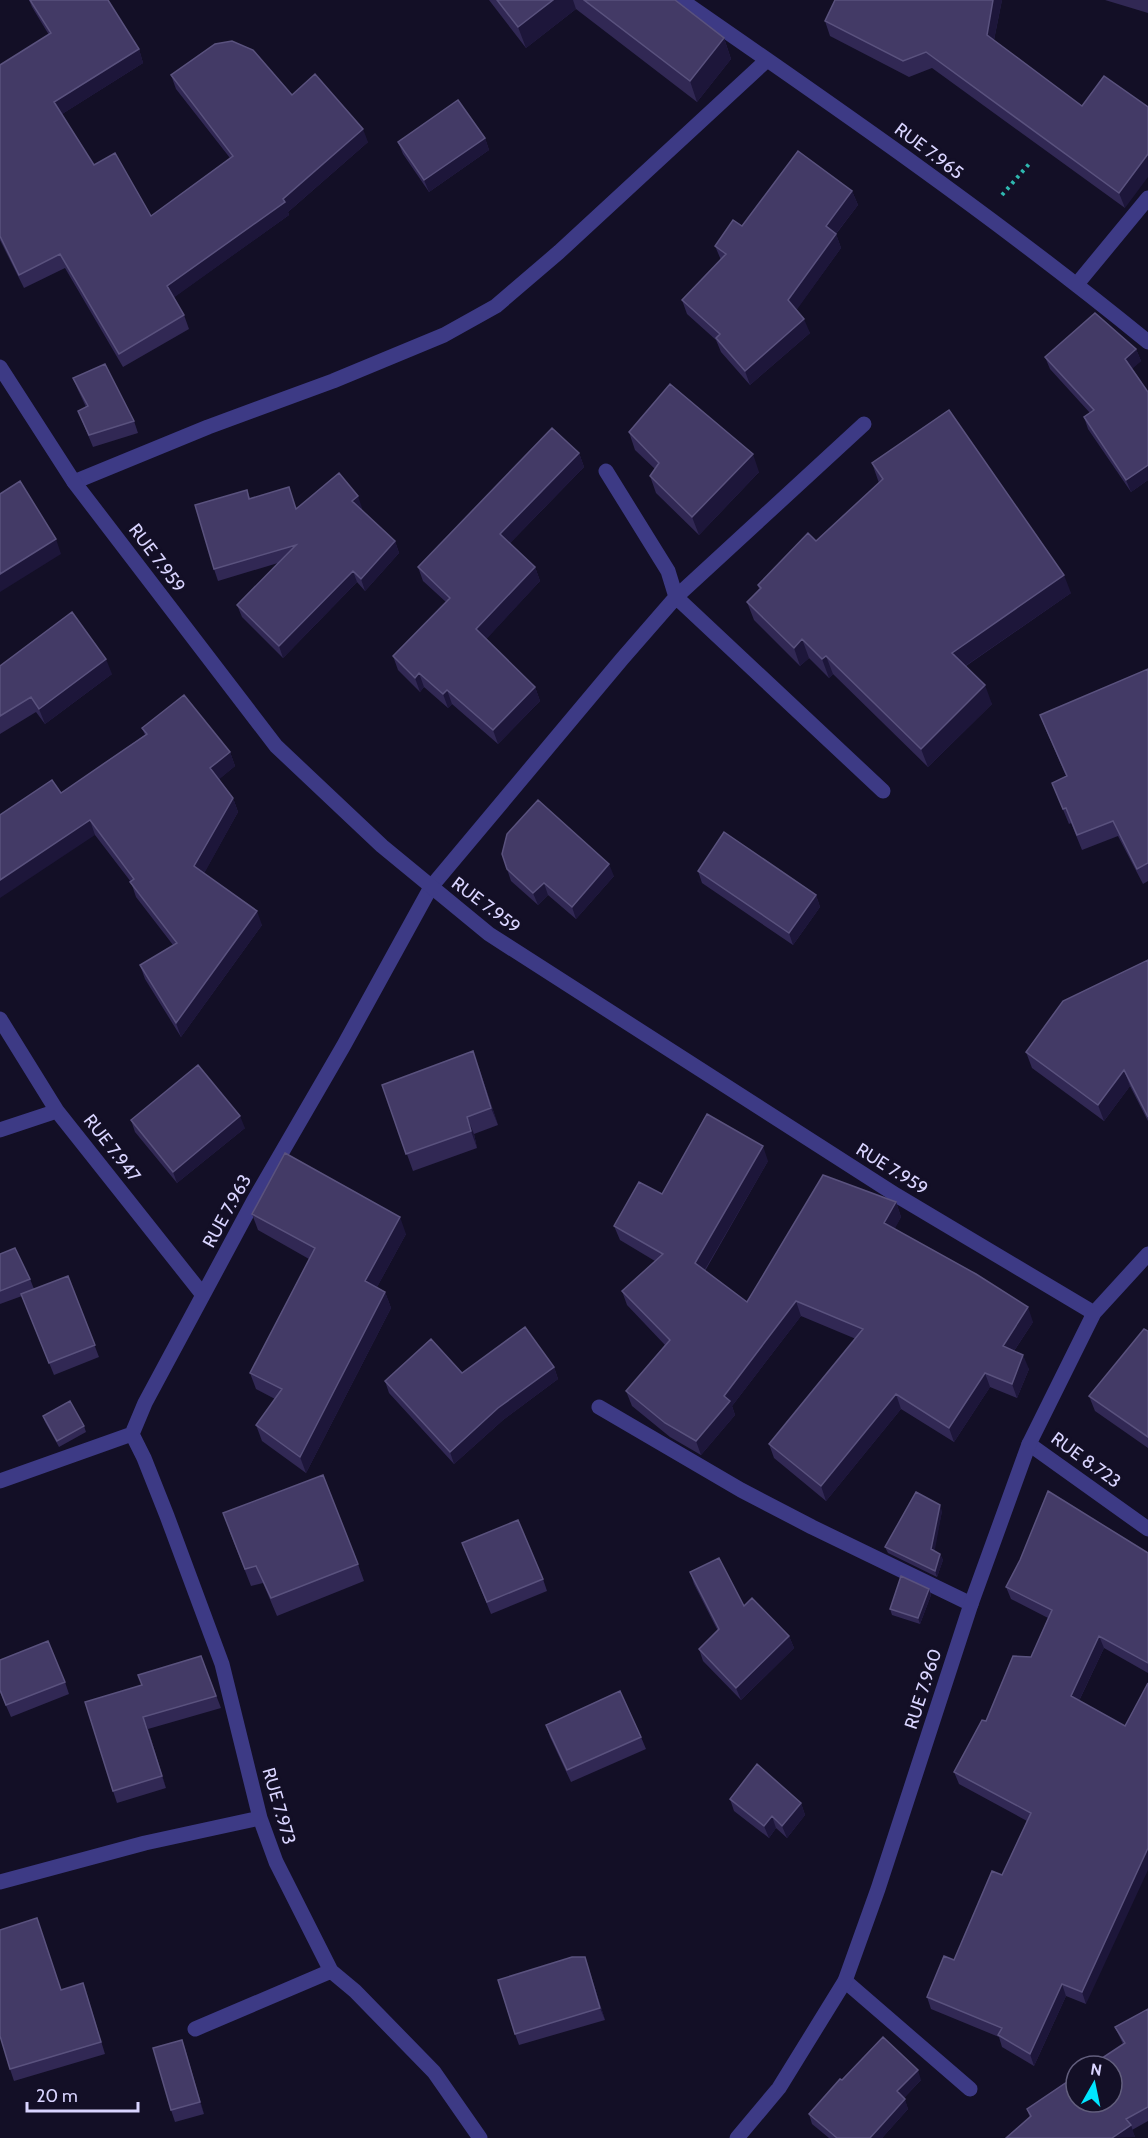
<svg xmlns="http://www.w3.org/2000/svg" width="1148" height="2138" font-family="Cabin,sans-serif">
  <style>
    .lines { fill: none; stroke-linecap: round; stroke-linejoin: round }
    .path { stroke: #2fb8b0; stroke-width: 4; stroke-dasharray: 3 4.5; stroke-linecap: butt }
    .minor { stroke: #3d3a85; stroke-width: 15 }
    .tertiary { stroke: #3d3a85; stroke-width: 15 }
    .wall { fill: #312854 }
    .shaded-wall { fill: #1d163a }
    .building { fill: #433a66; stroke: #5a527e; stroke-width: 1.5 }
    .labels { text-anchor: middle; stroke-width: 6; stroke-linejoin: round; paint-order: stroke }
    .street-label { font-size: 18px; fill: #d9d4ff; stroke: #130f26 }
  </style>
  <rect width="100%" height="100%" fill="#130f26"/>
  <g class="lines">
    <path class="path" d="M1002 195 1029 164"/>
    <path class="minor" d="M681 0C840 110 999 220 1148 342
      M1077 284 1148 198
      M864 424 676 597 883 791
      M74 482 208 427 333 381 444 335 496 306 559 252 767 60
      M0 1019 57 1111 203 1295
      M0 1130 57 1111
      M599 1407 741 1490 812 1527 971 1604
      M132 1434 144 1458 167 1516 222 1664 260 1818 276 1862 331 1971 355 1991 434 2072 480 2138
      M1029 1444 1148 1529
      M0 1481 132 1434 145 1403 253 1202 344 1045 431 887 622 659 676 597 668 571 606 471
      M0 1882 145 1843 260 1818
      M845 1981 970 2089
      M195 2029 331 1971"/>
    <path class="tertiary" d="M0 367 74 482 276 746 382 846 489 934 896 1195 1094 1313
      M737 2138 779 2088 845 1981 878 1889 971 1604 1029 1444 1094 1313 1148 1254"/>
  </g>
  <path class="wall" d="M29 0H108L139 49 143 63 62 114 94 165 151 216 230 158 176 89 171 75 292 95 368 142 288 212 289 215 174 297 184 315 189 329 123 367 65 268 24 288 0 240V65L49 35 32 7Z
    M489 0H675L724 38 731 59 697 102 576 9 526 48Z
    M835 0H1002L994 40 1082 106 1104 76 1125 208 932 68 909 77 830 36 825 21Z
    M1105 0H1148V13Z
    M485 138 489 150 429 192 403 154 398 142Z
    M852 191 858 205 836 234 841 248 796 310 810 333 750 385 721 352 716 340 687 314 682 300 721 260 715 246 742 226Z
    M1136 349 1141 361 1132 368 1148 392V480L1131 492 1088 429 1084 417 1090 413 1050 369 1045 357Z
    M73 378 134 421 138 433 93 447 78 411 86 407 78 390Z
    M629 432 759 472 699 535 656 493 650 476 655 469 635 450Z
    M579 453 584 467 510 543 535 567 540 581 486 639 535 687 540 701 498 744 452 704 448 708 424 687 420 692 398 670 393 656 446 602 423 581 418 567Z
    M872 463 1071 593 966 666 992 704 928 767 833 674 829 678 809 658 800 666 754 620 747 602 759 589 758 585 816 541 879 483Z
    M247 490 250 498 296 509 362 508 361 509 395 541 399 553 365 591 357 582 283 658 242 617 237 605 278 563 218 581 214 569Z
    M0 666 112 674 45 724 36 712 0 734Z
    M1148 669V881L1143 884 1118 836 1082 850 1071 823 1069 824 1052 783 1066 776 1046 730 1040 715Z
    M142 728 230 752 235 766 219 779 233 798 238 812 204 873 262 925 181 1037 145 979 140 965 173 945 136 897 131 882 95 835 61 793 145 735Z
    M507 869 614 876 576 919 548 895 538 905 511 881Z
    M698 871 816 895 820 907 793 945 702 883Z
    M1148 960V1121L1130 1086 1104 1121 1032 1068 1026 1052Z
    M479 1068 498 1125 474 1134 477 1148 413 1171 382 1085Z
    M131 1120 245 1128 177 1183 135 1132Z
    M768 1161 705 1271 747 1302 896 1202 901 1217 894 1229 1033 1322 1014 1351 1029 1369 1017 1398 990 1387 954 1442 901 1409 826 1501 774 1458 769 1444 856 1339 801 1316 732 1406 735 1415 701 1455 670 1437 632 1406 626 1391 665 1345 627 1305 622 1291 655 1261 620 1240 614 1226 662 1194Z
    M252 1214 406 1234 377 1287 385 1292 391 1308 306 1473 262 1441 256 1425 275 1399 256 1389 250 1373 309 1259 258 1230Z
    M0 1254 30 1279 34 1289 68 1276 99 1357 54 1375 22 1296 0 1304Z
    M1148 1331V1448L1095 1411 1089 1396Z
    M554 1367 558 1379 503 1420 454 1464 389 1393 385 1381 462 1373Z
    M43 1416 84 1426 86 1432 59 1447 45 1422Z
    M942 1511 934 1550 940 1554 943 1560 937 1577 888 1553 885 1547Z
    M229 1530 358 1564 364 1581 277 1616 263 1583 251 1586Z
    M462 1543 543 1579 547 1591 491 1614Z
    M1148 1553V1673L1104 1648 1079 1701 1086 2004 1066 1996 1034 2066 1002 2047 999 2037 931 2009 927 1997 954 1960 1002 1875 1027 1821 959 1784 954 1772 986 1721 1031 1657 1048 1618 1011 1599 1006 1587Z
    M690 1572 789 1636 794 1648 741 1700 703 1661 699 1649 718 1631 694 1584Z
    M929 1589 931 1595 920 1624 892 1615 890 1609Z
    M201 1656 221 1708 148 1729 166 1788 117 1803 113 1791 142 1685Z
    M0 1660 65 1682 69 1694 11 1717 0 1692Z
    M546 1725 641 1737 646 1749 571 1782 550 1737Z
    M730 1799 801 1803 805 1815 787 1838 776 1828 769 1838 734 1811Z
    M585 1957 605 2020 519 2045 515 2034Z
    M62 1990 87 1995 105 2054 14 2081 10 2069Z
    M1148 2009V2121L1132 2130 1135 2137 1030 2118 1027 2109 1123 2044 1115 2027Z
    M182 2040 186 2052 204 2114 175 2122 171 2110Z
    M842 2080H921L904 2098 908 2109 882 2138H829L812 2124 809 2114Z"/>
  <path class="shaded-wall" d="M553 0H573L576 9 526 48 518 27Z
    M993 0H1002L992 50 987 35Z
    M724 38 731 59 697 102 690 81Z
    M139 49 143 63 59 116 54 102Z
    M363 129 368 142 288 212 289 215 172 299 167 286 283 199Z
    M485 138 489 150 429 192 424 180Z
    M1148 154V177L1125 208 1119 193Z
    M852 191 858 205 831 240 826 226Z
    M836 234 841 248 793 315 788 300Z
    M804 319 810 333 750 385 745 371Z
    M1136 349 1141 361 1130 371 1125 359Z
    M579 453 584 467 505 548 500 534Z
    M753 454 759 472 699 535 692 517Z
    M1148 465V480L1131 492 1126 480Z
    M358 496 362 508 357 513 352 501Z
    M56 539 61 554 0 592V574Z
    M395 541 399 553 365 591 361 579Z
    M535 567 540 581 482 644 476 629Z
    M353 571 357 582 283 658 279 646Z
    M1064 575 1071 593 958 671 952 653Z
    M802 639 809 658 800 666 794 648Z
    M826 656 833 674 829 678 822 659Z
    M106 659 112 674 45 724 39 709Z
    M419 673 424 687 420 692 415 678Z
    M985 685 992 704 928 767 921 749Z
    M535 687 540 701 498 744 493 730Z
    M447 690 452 704 448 708 443 694Z
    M230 752 235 766 216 782 210 768Z
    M233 798 238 812 200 881 194 866Z
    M90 820 95 835 0 898V880Z
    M609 864 614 876 576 919 572 907Z
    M544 883 548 895 538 905 533 893Z
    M816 895 820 907 793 945 789 933Z
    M257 911 262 925 181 1037 176 1023Z
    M473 1051 479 1068 498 1125 491 1108Z
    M1124 1070 1130 1086 1104 1121 1098 1105Z
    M240 1116 245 1128 177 1183 173 1172Z
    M467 1117 474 1134 477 1148 471 1131Z
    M763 1146 768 1161 700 1278 695 1263Z
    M896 1202 901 1217 890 1238 884 1223Z
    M400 1217 406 1234 371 1298 365 1281Z
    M385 1292 391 1308 306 1473 300 1457Z
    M796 1301 801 1316 732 1406 735 1415 701 1455 696 1441 724 1396Z
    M1028 1307 1033 1322 1008 1360 1003 1346Z
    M1023 1355 1029 1369 1017 1398 1012 1384Z
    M554 1367 558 1379 503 1420 454 1464 450 1452 498 1408Z
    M985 1373 990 1387 954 1442 949 1428Z
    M896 1394 901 1409 826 1501 821 1486Z
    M940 1505 942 1511 934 1555 931 1549Z
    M940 1554 943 1560 937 1577 935 1571Z
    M929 1589 931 1595 920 1624 918 1618Z
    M789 1636 794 1648 741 1700 736 1688Z
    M1099 1636 1104 1648 1075 1709 1071 1696Z
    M143 1717 148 1729 166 1788 162 1776Z
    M801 1803 805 1815 787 1838 782 1826Z
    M772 1816 776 1828 769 1838 764 1826Z
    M1148 1848V1870L1086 2004 1082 1992Z
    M585 1957 589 1969 605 2020 600 2008Z
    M1062 1984 1066 1996 1034 2066 1030 2054Z
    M182 2040 186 2052 204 2114 200 2102Z
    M918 2070 921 2080 900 2102 897 2091Z
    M905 2099 908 2109 882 2138H870Z
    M1131 2125 1135 2137 1112 2138Z"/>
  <path class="building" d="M30 0H108L139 49 54 102 94 165 115 153 151 216 233 156 171 75 215 44 232 41 253 50 292 95 315 74 363 129 283 199 285 202 167 286 184 315 119 354 60 254 19 275 0 236V65L51 33Z
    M497 0H553L518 27Z
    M584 0H675L724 38 690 81Z
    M835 0H993L987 35 1082 106 1104 76 1148 107V154L1119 193 926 52 903 61 825 21Z
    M458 100 485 138 424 180 398 142Z
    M798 151 852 191 826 226 836 234 788 300 804 319 745 371 716 338 720 334 682 300 726 254 715 246 733 220 742 226Z
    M1095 313 1136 349 1125 359 1148 392V465L1126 480 1084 417 1094 410 1045 357Z
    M105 364 134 421 89 435 78 411 88 406 73 378Z
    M670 384 753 454 692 517 650 476 659 463 629 432Z
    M949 410 1064 575 952 653 985 685 921 749 826 656 822 659 802 639 794 648 747 602 761 588 758 585 808 533 816 541 883 479 872 463Z
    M552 428 579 453 500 534 535 567 476 629 535 687 493 730 447 690 443 694 419 673 415 678 393 656 450 598 418 567Z
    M339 473 358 496 352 501 395 541 361 579 353 571 279 646 237 605 296 545 214 569 195 505 247 490 249 499 289 487 296 509Z
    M20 481 56 539 0 574V494Z
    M72 612 106 659 39 709 31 697 0 716V666Z
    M1148 669V863L1137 869 1113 821 1077 835 1066 808 1063 809 1052 783 1067 776 1040 715Z
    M184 695 230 752 210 768 233 798 194 866 257 911 176 1023 140 965 177 943 130 882 134 879 90 820 0 880V815L52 780 61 793 147 734 142 728Z
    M538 800 609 864 572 907 544 883 533 893 507 869 502 854 507 834Z
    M724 832 816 895 789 933 698 871Z
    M1148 960V1117L1124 1070 1098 1105 1026 1052 1063 1001Z
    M473 1051 491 1108 467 1117 471 1131 406 1154 382 1085Z
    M198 1065 240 1116 173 1172 131 1120Z
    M707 1114 763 1146 695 1263 747 1302 823 1175 896 1202 884 1223 976 1274 1028 1307 1003 1346 1023 1355 1012 1384 985 1373 949 1428 896 1394 821 1486 769 1444 863 1329 796 1301 724 1396 730 1401 696 1441 665 1423 626 1391 670 1340 622 1291 663 1254 614 1226 639 1182 662 1194Z
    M285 1153 400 1217 365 1281 385 1292 300 1457 256 1425 282 1389 250 1373 315 1248 252 1214Z
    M15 1248 30 1279 0 1291V1254Z
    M68 1276 95 1345 49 1363 21 1294Z
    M525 1327 554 1367 498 1408 450 1452 385 1381 431 1339 462 1373Z
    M1144 1329 1148 1331V1437L1089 1396Z
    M70 1401 84 1426 57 1441 43 1416Z
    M323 1475 358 1564 271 1598 256 1566 245 1569 223 1513Z
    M1048 1491 1148 1553V1663L1099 1636 1071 1696 1125 1726 1148 1683V1848L1082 1992 1062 1984 1030 2054 998 2035 1002 2028 927 1997 944 1956 954 1960 992 1871 1002 1875 1031 1813 954 1772 982 1720 986 1721 1013 1656 1031 1657 1052 1610 1006 1587 1020 1560Z
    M916 1492 940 1505 931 1549 940 1554 935 1571 885 1547Z
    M518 1520 543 1579 487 1602 462 1543Z
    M719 1558 744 1606 752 1598 789 1636 736 1688 699 1649 719 1629 690 1572Z
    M901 1576 929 1589 918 1618 890 1609Z
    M48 1641 65 1682 6 1705 0 1690V1660Z
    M201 1656 216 1696 143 1717 162 1776 113 1791 85 1702 142 1685 138 1675Z
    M620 1691 641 1737 567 1770 546 1725Z
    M757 1764 801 1803 782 1826 772 1816 764 1826 730 1799Z
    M37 1918 61 1990 83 1983 101 2042 10 2069 0 2036V1930Z
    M572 1957H585L600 2008 515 2034 498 1980Z
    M1148 2009V2107L1126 2119 1131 2125 1112 2138H1006L1031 2116 1027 2109 1076 2076V2102H1112V2066H1090L1125 2043 1115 2027Z
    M883 2037 918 2070 897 2091 905 2099 870 2138H837L809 2114 840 2079 842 2080Z
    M182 2040 200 2102 171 2110 153 2048Z"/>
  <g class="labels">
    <g class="street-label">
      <text transform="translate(929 151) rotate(37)" y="6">RUE 7.965</text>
      <text transform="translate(157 558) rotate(53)" y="6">RUE 7.959</text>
      <text transform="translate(486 905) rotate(37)" y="6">RUE 7.959</text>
      <text transform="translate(112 1148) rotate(52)" y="6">RUE 7.947</text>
      <text transform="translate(892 1169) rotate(32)" y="6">RUE 7.959</text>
      <text transform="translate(227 1211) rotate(-61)" y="6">RUE 7.963</text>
      <text transform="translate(1086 1460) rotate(36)" y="6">RUE 8.723</text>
      <text transform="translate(923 1689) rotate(-72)" y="6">RUE 7.960</text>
      <text transform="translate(279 1806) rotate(74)" y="6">RUE 7.973</text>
    </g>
  </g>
  <g transform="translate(1094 2084) rotate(9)"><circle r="28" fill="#130f26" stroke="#625e7d" stroke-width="1.5"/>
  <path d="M0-4.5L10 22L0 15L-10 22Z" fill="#00e5ff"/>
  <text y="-9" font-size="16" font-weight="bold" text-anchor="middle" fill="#d9d4ff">N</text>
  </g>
  <path d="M27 2102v9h111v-9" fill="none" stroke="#d9d4ff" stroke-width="3"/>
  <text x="36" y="2102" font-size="18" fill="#d9d4ff" stroke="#130f26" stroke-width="4.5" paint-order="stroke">20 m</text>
</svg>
